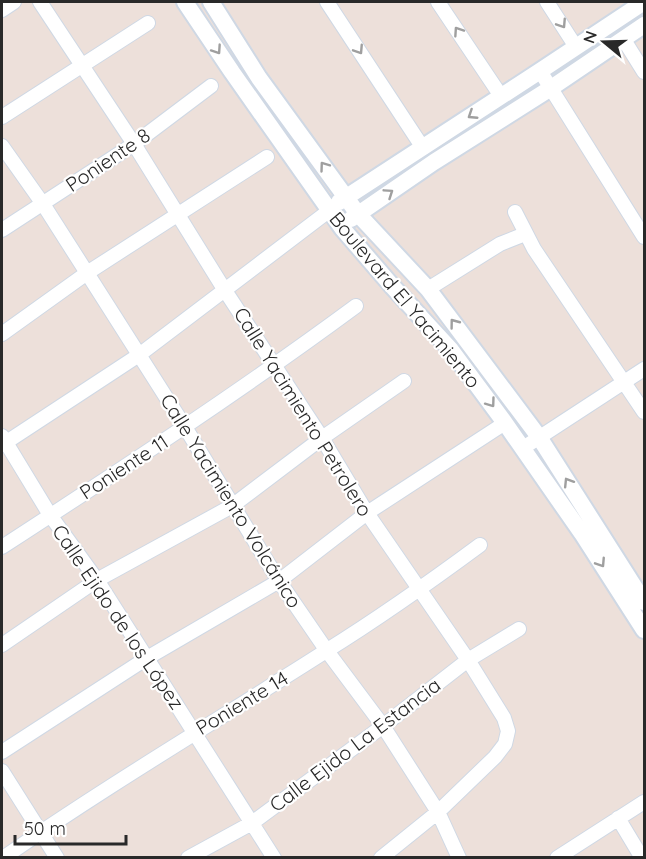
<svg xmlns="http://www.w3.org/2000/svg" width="646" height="859" font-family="Quicksand,sans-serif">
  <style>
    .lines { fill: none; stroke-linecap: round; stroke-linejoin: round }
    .minor-casing { stroke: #cfd8e4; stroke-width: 16 }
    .tertiary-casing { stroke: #cfd8e4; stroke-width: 20 }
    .minor { stroke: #fff; stroke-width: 14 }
    .tertiary { stroke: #fff; stroke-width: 16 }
    .oneway { stroke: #9f9f9f }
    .labels { text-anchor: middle; stroke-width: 4.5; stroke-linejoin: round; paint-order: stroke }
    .street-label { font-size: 20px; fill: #292929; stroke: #fff }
  </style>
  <rect width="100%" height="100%" fill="#ede0da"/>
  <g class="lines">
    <g class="minor-casing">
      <path id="minor" d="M40 2 134 144 224 289 322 438 367 513 468 660 504 718 508 731 505 744 495 757 438 812 381 858
        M327 2 423 148
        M438 2 501 96
        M547 2 576 47
        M2 10 14 2
        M624 40 644 72
        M540 71 644 237
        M2 117 148 23
        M2 146 43 204 87 273 185 427 279 581 327 651 383 726 438 812 459 858
        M515 212 534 249 644 412
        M2 230 134 144 211 86
        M428 289 500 244 525 234
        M2 334 87 273 267 157
        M2 436 50 515 97 580 274 858
        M2 445 139 355 330 210
        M523 448 644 369
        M2 547C122 469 241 391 356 306
        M2 645 97 580 232 506 322 438 404 381
        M2 752 147 658 279 581 367 513 505 423
        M2 771 57 858
        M618 818 642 858
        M3 858C108 785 218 720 326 651 379 618 430 582 480 545
        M188 858 252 823 383 726 468 660 519 629
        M557 858 644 802"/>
    </g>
    <g class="tertiary-casing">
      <path id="tertiary" d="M185 2 232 72 342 228 392 286 451 350 505 423 583 535 644 630
        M211 2 259 78 358 214 428 289 539 437 644 602
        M339 202 540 71 644 2
        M351 219 434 162 551 88 644 25"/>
    </g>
    <use href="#minor" class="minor"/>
    <use href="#tertiary" class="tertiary"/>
  </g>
  <defs><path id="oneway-chevron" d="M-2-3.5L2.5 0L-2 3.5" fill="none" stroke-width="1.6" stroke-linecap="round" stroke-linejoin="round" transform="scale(1.5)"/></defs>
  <g class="oneway">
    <use href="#oneway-chevron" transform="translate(562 24) rotate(57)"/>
    <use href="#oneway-chevron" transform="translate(458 31) rotate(-124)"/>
    <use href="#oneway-chevron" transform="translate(217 50) rotate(56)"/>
    <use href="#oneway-chevron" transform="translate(359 50) rotate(57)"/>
    <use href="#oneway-chevron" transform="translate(472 115) rotate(147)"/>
    <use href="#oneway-chevron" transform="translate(324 166) rotate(-126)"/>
    <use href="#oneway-chevron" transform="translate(389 193) rotate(-34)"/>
    <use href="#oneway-chevron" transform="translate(454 323) rotate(-127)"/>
    <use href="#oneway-chevron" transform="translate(491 403) rotate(54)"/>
    <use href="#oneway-chevron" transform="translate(568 482) rotate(-122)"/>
    <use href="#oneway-chevron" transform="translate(601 563) rotate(57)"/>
  </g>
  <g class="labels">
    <g class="street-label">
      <text transform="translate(108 160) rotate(-34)" y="7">Poniente 8</text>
      <text transform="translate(405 300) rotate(50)" y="7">Boulevard El Yacimiento</text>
      <text transform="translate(303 412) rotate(58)" y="7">Calle Yacimiento Petrolero</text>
      <text transform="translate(124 467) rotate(-33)" y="7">Poniente 11</text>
      <text transform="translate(231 501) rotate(58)" y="7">Calle Yacimiento Volcánico</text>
      <text transform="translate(118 617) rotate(56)" y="7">Calle Ejido de los López</text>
      <text transform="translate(242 703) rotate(-31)" y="7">Poniente 14</text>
      <text transform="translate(355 745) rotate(-37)" y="7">Calle Ejido La Estancia</text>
    </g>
  </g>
  <rect width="646" height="859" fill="none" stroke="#292929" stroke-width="6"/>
  <g transform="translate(604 42) rotate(289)" stroke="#ffffff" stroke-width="4.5" paint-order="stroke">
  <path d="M0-4.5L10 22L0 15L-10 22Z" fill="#292929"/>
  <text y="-9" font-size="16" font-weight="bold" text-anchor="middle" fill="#292929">N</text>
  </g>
  <path d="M15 835v9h111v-9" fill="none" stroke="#292929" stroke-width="3"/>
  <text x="24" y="835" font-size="18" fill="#292929" stroke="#ffffff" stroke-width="4.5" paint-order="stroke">50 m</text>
</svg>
